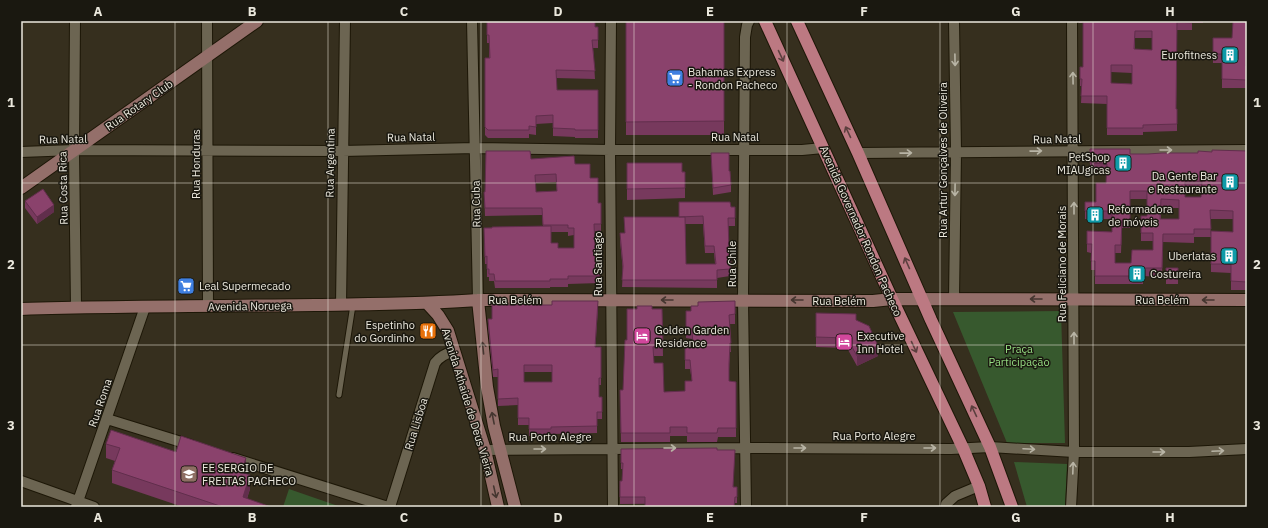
<svg xmlns="http://www.w3.org/2000/svg" width="1268" height="528" font-family="'IBM Plex Sans',sans-serif">
  <style>
    .green { fill: #37592e }
    .lines { fill: none; stroke-linecap: round; stroke-linejoin: round }
    .lane-casing { stroke: #1d1707; stroke-width: 7 }
    .street-casing { stroke: #1d1707; stroke-width: 12 }
    .secondary-casing { stroke: #1d1707; stroke-width: 14 }
    .primary-casing { stroke: #1d1707; stroke-width: 14 }
    .lane { stroke: #6c6552; stroke-width: 5 }
    .street { stroke: #6c6552; stroke-width: 10 }
    .secondary { stroke: #946f6a; stroke-width: 12 }
    .primary { stroke: #bc7982; stroke-width: 12 }
    .wall { fill: #77395d; fill-rule: evenodd }
    .shaded-wall { fill: #612e4c }
    .building { fill: #8a426c; stroke: #612e4c; fill-rule: evenodd }
    .oneway { stroke: #5b3f3e }
    .oneway2 { stroke: #b8b4a5 }
    .oneway3 { stroke: #453630 }
    .grid { fill: none; stroke: #ebe8dd; stroke-width: 1; stroke-opacity: 0.55 }
    .labels { text-anchor: middle; stroke-width: 3; stroke-linejoin: round; paint-order: stroke }
    .poi-label { font-size: 11px; fill: #ebe8dd; stroke: #1a1810; text-anchor: start }
    .street-label { font-size: 11px; fill: #ebe8dd; stroke: #1a1810 }
    .park-label { font-size: 11px; fill: #96de83; stroke: #1a1810 }
    .neatline { fill: none; stroke: #ebe8dd; stroke-width: 1.5 }
    .grid-label { font-size: 13px; text-anchor: middle; font-weight: bold; fill: #ebe8dd }
  </style>
  <rect width="100%" height="100%" fill="#362f1e"/>
  <path class="green" d="M1061 311 1065 443H1007L953 312Z
    M1014 462 1067 464 1065 507H1027Z
    M289 489 341 507H283Z"/>
  <g class="lines">
    <g class="lane-casing">
      <path id="lane" d="M339 395 353 305"/>
    </g>
    <g class="street-casing">
      <path id="street" d="M75 21 74 150 76 307
        M207 21 208 307
        M472 21 478 300
        M611 21 610 150 613 507
        M21 152 74 150 342 151 475 148 610 150H802L823 148
        M858 153 1247 150
        M954 299 956 152 954 21
        M341 305 345 21
        M107 419 191 445
        M485 450 746 448 951 449 990 447 1074 452H1189L1247 449
        M233 458 388 507
        M21 481 94 507
        M76 507 145 307
        M390 507 435 363C440 356 446 354 454 351
        M746 507 743 300 745 37 747 25 749 21
        M946 507V504L955 496 979 486
        M1071 507 1074 452 1072 21"/>
    </g>
    <g class="secondary-casing">
      <path id="secondary" d="M21 188 257 21
        M478 300 487 387 494 426 515 507
        M427 303 438 315 448 331 485 450 498 507
        M21 309C119 306 217 306 315 305 369 304 424 304 478 300L873 301 892 299 1247 300"/>
    </g>
    <g class="primary-casing">
      <path id="primary" d="M765 21 892 299 963 448 979 486 985 507
        M797 21 858 153 931 320 990 447 1012 507"/>
    </g>
    <use href="#lane" class="lane"/>
    <use href="#street" class="street"/>
    <use href="#secondary" class="secondary"/>
    <use href="#primary" class="primary"/>
  </g>
  <path class="wall" d="M487 21 598 27V48H593L595 79 556 78 557 90H598V138H575V137L553 136V123L536 124V135L529 134V138H488L485 135V107L489 58V43H487Z
    M626 21H724V135H626Z
    M1079 21H1203V23H1192V30H1177L1176 109H1177V131L1143 132V135H1107V104L1081 103 1082 86H1080V67H1083V23H1079ZM1135 38H1152V50L1135 49ZM1111 72 1132 73V84L1111 83Z
    M1247 21 1246 66H1247V88H1222V63H1213V38H1232Z
    M1090 149 1130 154H1148L1198 153 1212 152 1247 151V290H1231V273L1211 272V231L1233 232V219H1210L1211 237H1194V243L1163 242 1162 277 1143 276V284H1095V270H1091V253L1087 252V231L1112 232V219H1085V202H1096L1106 183 1107 172H1090ZM1185 189 1202 190 1201 197H1185ZM1130 199H1147V216H1141V241H1153V250L1131 263H1115V253H1121L1122 228H1130ZM1161 208H1179V219H1161Z
    M711 153 729 171 731 185V192L713 195Z
    M531 159 575 164 590 178 598 203 601 224V232L594 231 595 248H599L600 283 568 284V287H550V288H495L494 281H489V277H487V264H485L484 228 543 226 542 215 485 216 484 192H485ZM556 182 557 191 536 192 535 183ZM551 232H568V236L574 235V248H558L551 243Z
    M627 163 685 172V198L627 200Z
    M25 201 54 212 37 224 25 208Z
    M679 202 731 207H735V226H728L729 250 731 263 730 276 717 278V288L622 287 623 271 620 241V233H625L624 217H679ZM685 224H703L705 253H714L715 264H686Z
    M1166 268H1178V284H1166Z
    M735 301V324H729L731 352H730L729 370V381L736 382V437H718L717 442H687V436H670V442H621L620 390H623L627 340 652 309H662L663 356H653L654 363 664 392 685 391V381H692L690 369H685V347H693L692 339 686 338V311H691L698 306Z
    M501 305H533L598 308 595 347H601V385H599V397H602V419H597V433L551 434V436H529V425H518V405L498 406V377H493L488 326V319H492ZM524 372H552V382H524Z
    M816 313 856 320 878 356 857 366 847 348 816 347Z
    M106 444 176 452 246 471 245 474 250 489 247 499 271 507H183L112 483V470L115 461 106 458Z
    M621 449 717 450 737 494V503L620 504V481H622L623 469H621Z"/>
  <path class="shaded-wall" d="M54 205V212L37 224V217Z
    M598 301V308L595 354V347Z
    M878 346V356L857 366V356Z
    M246 458V471L241 486V472Z
    M250 475V489L244 507 243 497Z"/>
  <path class="building" d="M487 21H595V27H598V40H592L595 71 556 70 557 90H598V130H575V129L553 128V115L536 116V127L529 126V130H488L485 127V58H490L489 35H487Z
    M626 21H724V121L626 122Z
    M1083 21H1192V23L1177 22 1176 109H1177V124L1143 125V128H1107V96H1081L1082 79H1080V67H1083ZM1135 31H1152V50L1134 49ZM1111 65H1132V84L1111 83Z
    M1233 21H1247L1246 66H1247V80L1222 79V54H1213V38H1232Z
    M1090 149H1130V154H1148L1162 153H1198V151L1212 152V150L1247 151V282L1231 281V264H1211V231L1233 232V211L1210 210 1211 229H1194V234H1163L1162 268H1143V276H1095V261H1091L1092 244H1087V231L1112 232V211H1085V202H1096V183H1106L1107 164 1090 163ZM1185 181H1202L1201 197H1185ZM1130 191H1147V216H1141V233H1153V250H1132L1131 263H1115V245H1121L1122 220H1130ZM1161 199 1179 200V219H1160Z
    M486 151H530L531 159 574 156 575 164H590V178H598V203H601V224H594L595 248H599L600 276H568V279H550V281H495L494 274H489V269H487V256L485 257 484 228H492V227L551 226V243H558V248H574V228H568V225H543L542 208H485L484 192H485ZM556 174 557 191 536 192 535 175Z
    M711 153H729V171H730L731 185 713 188Z
    M627 163H682V172H685V188L627 189Z
    M43 189 54 205 37 217 25 201Z
    M679 202H730L731 207H735V218H728L729 250H730L731 263H730V269L717 270V280H622L623 266 620 233H625L624 217H685L686 264H716L714 246H705L703 216 679 217Z
    M1166 268H1178V277H1166Z
    M492 301H501V305H522V302H533V305H552V301H598L595 347H601V378H599V397H602V412H597V426L551 427V429H529V418H518V398L498 399V369L493 370 488 319H492ZM524 365H552V382H524Z
    M735 301V314L729 315 731 343H730L729 364V381L736 382V428H718L717 433H687V427H670V433H621L620 390H623L625 340H627V309H637V306H652V309H662L663 346 653 347 654 363H663L664 392 685 391V381H692L690 360H685V347H693L692 329H686V311H691V306H698V302Z
    M816 313 856 314V320L869 326 878 346 857 356 847 338 816 337Z
    M111 430 176 452 181 436 246 458 241 472 250 475 243 497 271 507H223L112 470 120 448 106 444Z
    M717 448V450H735L733 487H737V497H735L734 507H645V497H620V481H622L623 463H621V449Z"/>
  <defs><path id="oneway-shaft" d="M-6 0H5M1.5-3L5.5 0L1.5 3" fill="none" stroke-width="1.6" stroke-linecap="round" stroke-linejoin="round"/></defs>
  <g class="oneway">
    <use href="#oneway-shaft" transform="translate(781 56) rotate(65)"/>
    <use href="#oneway-shaft" transform="translate(848 132) rotate(-115)"/>
    <use href="#oneway-shaft" transform="translate(907 263) rotate(-114)"/>
    <use href="#oneway-shaft" transform="translate(914 347) rotate(65)"/>
    <use href="#oneway-shaft" transform="translate(974 411) rotate(-115)"/>
  </g>
  <g class="oneway2">
    <use href="#oneway-shaft" transform="translate(955 60) rotate(89)"/>
    <use href="#oneway-shaft" transform="translate(1073 78) rotate(-91)"/>
    <use href="#oneway-shaft" transform="translate(1166 150)"/>
    <use href="#oneway-shaft" transform="translate(1036 151) rotate(-1)"/>
    <use href="#oneway-shaft" transform="translate(906 153) rotate(-1)"/>
    <use href="#oneway-shaft" transform="translate(955 190) rotate(91)"/>
    <use href="#oneway-shaft" transform="translate(1074 208) rotate(-90)"/>
    <use href="#oneway-shaft" transform="translate(1074 338) rotate(-90)"/>
    <use href="#oneway-shaft" transform="translate(670 448)"/>
    <use href="#oneway-shaft" transform="translate(800 448)"/>
    <use href="#oneway-shaft" transform="translate(930 448)"/>
    <use href="#oneway-shaft" transform="translate(540 449)"/>
    <use href="#oneway-shaft" transform="translate(1029 449) rotate(3)"/>
    <use href="#oneway-shaft" transform="translate(1218 451) rotate(-3)"/>
    <use href="#oneway-shaft" transform="translate(1159 452)"/>
    <use href="#oneway-shaft" transform="translate(1073 468) rotate(-88)"/>
  </g>
  <g class="oneway3">
    <use href="#oneway-shaft" transform="translate(1036 299) rotate(-180)"/>
    <use href="#oneway-shaft" transform="translate(667 300) rotate(-180)"/>
    <use href="#oneway-shaft" transform="translate(797 300) rotate(-180)"/>
    <use href="#oneway-shaft" transform="translate(1208 300) rotate(-180)"/>
    <use href="#oneway-shaft" transform="translate(483 348) rotate(-96)"/>
    <use href="#oneway-shaft" transform="translate(493 418) rotate(-101)"/>
    <use href="#oneway-shaft" transform="translate(495 492) rotate(77)"/>
  </g>
  <path class="grid" d="M175 21V507M328 21V507M481 21V507M634 21V507M787 21V507M940 21V507M1093 21V507M21 183H1247M21 345H1247"/>
  <defs>
    <g id="building-square" transform="scale(0.9)"><rect x="-9" y="-9" width="18" height="18" rx="4" fill="#0f9aa8" stroke="#1a1810"/><path d="M-4-6H4V6H1V3H-1V6H-4ZM-2.5-4.3h1.7v1.8h-1.7ZM.8-4.3h1.7v1.8H.8ZM-2.5-1h1.7V.8h-1.7ZM.8-1h1.7V.8H.8Z" fill="#fff"/></g>
    <g id="supermarket-square" transform="scale(0.9)"><rect x="-9" y="-9" width="18" height="18" rx="4" fill="#3f7fe0" stroke="#1a1810"/><path d="M-6-5.5h2.5l.6 2H6L4.5 2H-2.5L-4.4-4H-6ZM-1.5 3.2a1.3 1.3 0 1 0 .1 0ZM3 3.2a1.3 1.3 0 1 0 .1 0Z" fill="#fff"/></g>
    <g id="restaurant-square" transform="scale(0.9)"><rect x="-9" y="-9" width="18" height="18" rx="4" fill="#e8710a" stroke="#1a1810"/><path d="M-5-6h1v4h1v-4h1v4h1v-4h1v5L-1.5 .5V6h-2V.5L-5-1ZM5-6V6H3V1.5H1.5Q1.5-4 5-6Z" fill="#fff"/></g>
    <g id="hotel-square" transform="scale(0.9)"><rect x="-9" y="-9" width="18" height="18" rx="4" fill="#d1479c" stroke="#1a1810"/><path d="M-6-4.5h1.5V1H6V5H4.5V3h-9V5H-6ZM-4 0a1.8 1.8 0 1 1 3.6 0ZM.5 0V-2.5h3Q6-2.5 6 0Z" fill="#fff"/></g>
    <g id="school-square" transform="scale(0.9)"><rect x="-9" y="-9" width="18" height="18" rx="4" fill="#8d6e63" stroke="#1a1810"/><path d="M0-5L7-2L0 1L-7-2ZM-4 1L0 2.5L4 1V4Q0 6-4 4Z" fill="#fff"/></g>
  </defs>
  <g fill-rule="evenodd">
    <use href="#building-square" x="1230" y="55"/>
    <use href="#supermarket-square" x="675" y="78"/>
    <use href="#building-square" x="1123" y="163"/>
    <use href="#building-square" x="1230" y="182"/>
    <use href="#building-square" x="1095" y="215"/>
    <use href="#building-square" x="1229" y="256"/>
    <use href="#building-square" x="1137" y="274"/>
    <use href="#supermarket-square" x="186" y="286"/>
    <use href="#restaurant-square" x="428" y="331"/>
    <use href="#hotel-square" x="642" y="336"/>
    <use href="#hotel-square" x="844" y="342"/>
    <use href="#school-square" x="189" y="474"/>
  </g>
  <g class="labels">
    <g class="poi-label">
      <text x="1217" y="59" text-anchor="end">Eurofitness</text>
      <text x="688" y="76">Bahamas Express<tspan x="688" dy="13">- Rondon Pacheco</tspan></text>
      <text x="1110" y="161" text-anchor="end">PetShop<tspan x="1110" dy="13">MIAUgicas</tspan></text>
      <text x="1217" y="180" text-anchor="end">Da Gente Bar<tspan x="1217" dy="13">e Restaurante</tspan></text>
      <text x="1108" y="213">Reformadora<tspan x="1108" dy="13">de móveis</tspan></text>
      <text x="1216" y="260" text-anchor="end">Uberlatas</text>
      <text x="1150" y="278">Costureira</text>
      <text x="199" y="290">Leal Supermecado</text>
      <text x="415" y="329" text-anchor="end">Espetinho<tspan x="415" dy="13">do Gordinho</tspan></text>
      <text x="655" y="334">Golden Garden<tspan x="655" dy="13">Residence</tspan></text>
      <text x="857" y="340">Executive<tspan x="857" dy="13">Inn Hotel</tspan></text>
      <text x="202" y="472">EE SERGIO DE<tspan x="202" dy="13">FREITAS PACHECO</tspan></text>
    </g>
    <g class="street-label">
      <text transform="translate(139 105) rotate(-35)" y="4">Rua Rotary Club</text>
      <text transform="translate(411 137) rotate(-1)" y="4">Rua Natal</text>
      <text x="735" y="141">Rua Natal</text>
      <text transform="translate(63 139) rotate(-1)" y="4">Rua Natal</text>
      <text transform="translate(1057 139) rotate(-1)" y="4">Rua Natal</text>
      <text transform="translate(943 160) rotate(-90)" y="4">Rua Artur Gonçalves de Oliveira</text>
      <text transform="translate(330 163) rotate(-89)" y="4">Rua Argentina</text>
      <text transform="translate(196 164) rotate(-90)" y="4">Rua Honduras</text>
      <text transform="translate(63 188) rotate(-91)" y="4">Rua Costa Rica</text>
      <text transform="translate(476 204) rotate(-91)" y="4">Rua Cuba</text>
      <text transform="translate(861 231) rotate(66)" y="4">Avenida Governador Rondon Pacheco</text>
      <text transform="translate(598 264) rotate(-90)" y="4">Rua Santiago</text>
      <text transform="translate(732 264) rotate(-90)" y="4">Rua Chile</text>
      <text transform="translate(1062 264) rotate(-90)" y="4">Rua Feliciano de Morais</text>
      <text x="515" y="304">Rua Belém</text>
      <text x="1162" y="304">Rua Belém</text>
      <text x="839" y="305">Rua Belém</text>
      <text transform="translate(250 306) rotate(-1)" y="4">Avenida Noruega</text>
      <text transform="translate(468 402) rotate(73)" y="4">Avenida Athaide de Deus Vieira</text>
      <text transform="translate(100 403) rotate(-71)" y="4">Rua Roma</text>
      <text transform="translate(416 424) rotate(-73)" y="4">Rua Lisboa</text>
      <text x="874" y="440">Rua Porto Alegre</text>
      <text x="550" y="441">Rua Porto Alegre</text>
    </g>
    <g class="park-label">
      <text x="1019" y="353">Praça<tspan x="1019" dy="13">Participação</tspan></text>
    </g>
  </g>
  <rect width="1268" height="528" fill="none" stroke="#1a1810" stroke-width="44"/>
  <rect x="22" y="22" width="1224" height="484" class="neatline"/>
  <g class="grid-label">
    <text x="98" y="16">A</text>
    <text x="252" y="16">B</text>
    <text x="404" y="16">C</text>
    <text x="558" y="16">D</text>
    <text x="710" y="16">E</text>
    <text x="864" y="16">F</text>
    <text x="1016" y="16">G</text>
    <text x="1170" y="16">H</text>
    <text x="11" y="107">1</text>
    <text x="1257" y="107">1</text>
    <text x="11" y="269">2</text>
    <text x="1257" y="269">2</text>
    <text x="11" y="430">3</text>
    <text x="1257" y="430">3</text>
    <text x="98" y="522">A</text>
    <text x="252" y="522">B</text>
    <text x="404" y="522">C</text>
    <text x="558" y="522">D</text>
    <text x="710" y="522">E</text>
    <text x="864" y="522">F</text>
    <text x="1016" y="522">G</text>
    <text x="1170" y="522">H</text>
  </g>
</svg>
